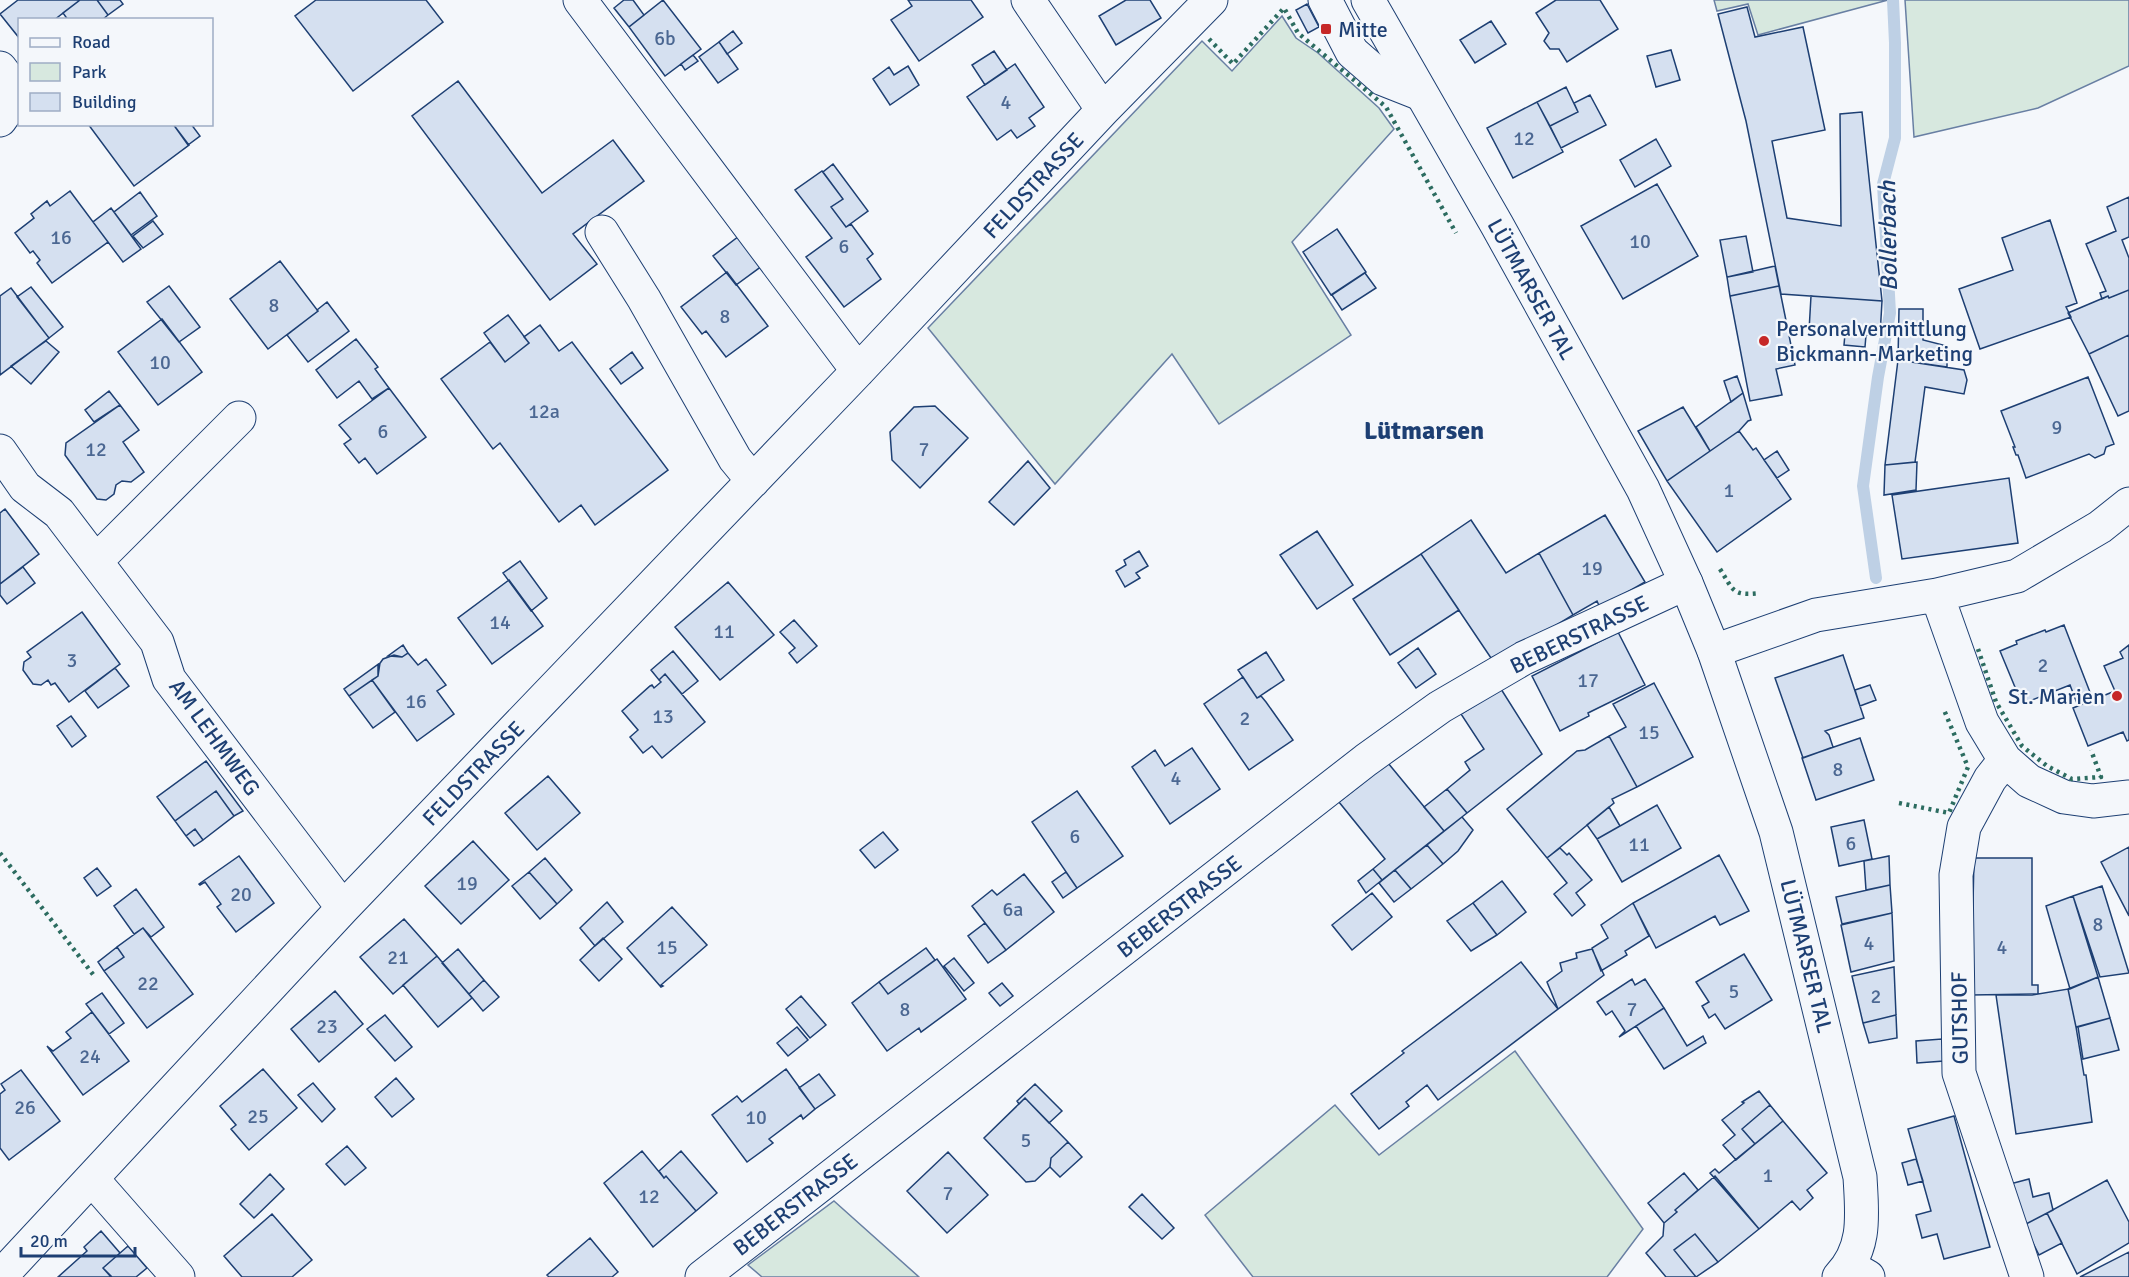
<svg xmlns="http://www.w3.org/2000/svg" width="2129" height="1277" font-family="Signika,sans-serif">
  <style>
    .green { fill: #d7e8df; stroke: #687fa3; stroke-width: 1.5 }
    .lines { fill: none; stroke-linecap: round; stroke-linejoin: round }
    .stream { stroke: #bed0e5; stroke-width: 12 }
    .building { fill: #d5e0f0; stroke: #1d3f73; stroke-width: 1.5 }
    .minor-casing { stroke: #1d3f73; stroke-width: 35 }
    .major-casing { stroke: #1d3f73; stroke-width: 35 }
    .minor { stroke: #f4f7fb; stroke-width: 33 }
    .major { stroke: #f4f7fb; stroke-width: 33 }
    .hedge { stroke: #2c6c60; stroke-width: 4.5; stroke-dasharray: 3 4.5; stroke-linecap: butt }
    .poi-dot { fill: #c62828; stroke: #f4f7fb; stroke-width: 2 }
    .labels { text-anchor: middle; stroke-width: 4.5; stroke-linejoin: round; paint-order: stroke }
    .number-label { font-size: 20px; fill: #4b6792 }
    .poi-label { font-size: 22px; fill: #1d3f73; stroke: #f4f7fb; text-anchor: start }
    .street-label { font-size: 22px; fill: #1d3f73; stroke: #f4f7fb }
    .water-label { font-size: 24px; font-style: italic; fill: #1d3f73; stroke: #f4f7fb }
    .quarter-label { font-size: 26px; font-weight: bold; fill: #1d3f73; stroke: #f4f7fb }
  </style>
  <rect width="100%" height="100%" fill="#f4f7fb"/>
  <path class="green" d="M1714 0H1888L1758 35 1748 4 1717 11Z
    M1905 0H2129V66L2038 108 1914 137Z
    M1282 16 1296 38 1318 53 1379 108 1394 129 1292 242 1351 335 1219 424 1172 354 1055 484 928 328 1202 41 1232 71Z
    M1515 1051 1643 1229 1607 1277H1253L1205 1215 1335 1105 1379 1155Z
    M834 1201 919 1277H762L748 1265Z"/>
  <g class="lines">
    <path class="stream" d="M1876 578 1863 486 1878 377 1890 313 1883 184 1895 138V43L1893 0"/>
  </g>
  <path class="building" d="M18 0H80L54 20H20V39L0 14Z
    M80 0H97L108 15 102 20H68L63 13Z
    M97 0H120L123 4 108 15Z
    M316 0H426L443 22 353 91 295 16Z
    M624 0H633L644 15 629 27 614 8Z
    M663 0 701 49 665 76 629 27Z
    M908 0H971L983 17 919 61 891 20 912 6Z
    M1126 0H1150L1161 18 1116 45 1099 16Z
    M1556 0H1600L1618 29 1567 62 1559 49H1550L1544 41 1549 33 1536 13Z
    M1307 4 1319 27 1308 33 1296 10Z
    M1747 7 1755 37 1803 27 1825 130 1772 141 1787 218 1841 226 1840 114 1862 112 1882 301 1781 294 1746 121 1718 14Z
    M1491 21 1506 44 1475 63 1460 40Z
    M733 31 742 43 727 54 719 42Z
    M719 42 738 69 718 83 699 57Z
    M1671 50 1680 80 1656 87 1647 56Z
    M994 51 1007 70 985 85 972 65Z
    M693 55 698 61 685 70 681 64Z
    M1015 64 1044 107 1029 118 1035 126 1017 138 1011 130 997 140 967 97Z
    M908 66 919 85 890 105 873 79 889 67 894 75Z
    M458 81 542 193 613 140 644 181 573 234 597 264 550 300 412 116Z
    M1566 87 1578 112 1550 126 1537 102Z
    M1590 95 1606 125 1561 148 1550 126 1578 112 1574 103Z
    M1537 102 1563 152 1513 178 1487 128Z
    M88 124H173L189 145 134 186Z
    M173 124H191L200 136 188 145Z
    M1656 139 1671 166 1635 187 1620 160Z
    M833 164 868 211 846 227 831 207 843 199 823 172Z
    M822 171 843 199 831 207 846 227 851 224 873 254 867 259 881 279 844 307 806 257 832 238 795 190Z
    M1657 184 1698 256 1623 299 1581 226Z
    M70 191 108 242 52 283 37 263 40 260 33 251 30 253 15 233 34 218 31 214 47 201 50 206Z
    M140 192 157 216 131 235 114 212Z
    M2129 197V237L2122 240 2129 258V290L2109 298 2108 296 2102 299 2100 293 2106 291 2086 244 2116 231 2107 207Z
    M111 208 141 249 123 262 93 222Z
    M2050 220 2077 303 2066 307 2071 317 1980 349 1959 289 2013 270 2002 238Z
    M153 221 163 234 143 248 133 236Z
    M1337 229 1366 272 1331 295 1303 252Z
    M743 233 766 263 736 285 713 256Z
    M1746 236 1753 272 1727 277 1720 240Z
    M280 261 318 311 268 349 230 299Z
    M1775 266 1779 286 1730 296 1727 277Z
    M727 272 768 326 726 357 706 331 702 334 681 307Z
    M1365 273 1376 288 1342 310 1332 295Z
    M169 286 200 327 179 342 147 302Z
    M1779 286 1795 365 1776 369 1782 395 1750 401 1730 296Z
    M31 287 63 327 49 338 17 297Z
    M11 288 49 338 0 375V296Z
    M2129 290V335L2089 354 2068 313 2108 296 2109 298Z
    M1811 296 1882 301 1880 336 1866 335 1865 347 1844 345 1845 334 1809 331Z
    M327 302 349 331 308 362 287 335 318 311 317 310Z
    M1899 309H1923V340L1947 346V367L1898 360Z
    M508 315 529 343 505 362 484 333Z
    M162 319 202 372 158 405 118 352Z
    M540 325 559 351 572 342 668 470 595 525 581 505 559 522 500 443 493 449 441 379 490 342 505 362 529 343 524 337Z
    M2129 335V411L2118 416 2089 354Z
    M356 339 378 367 375 369 389 388 372 399 359 381 337 398 316 370Z
    M46 341 59 352 31 384 11 366Z
    M632 352 643 368 621 384 610 369Z
    M1898 360 1964 370 1967 380 1964 394 1925 387 1915 462 1885 465Z
    M1737 376 1743 393 1731 402 1724 381Z
    M2088 377 2114 444 2106 447 2104 454 2095 458 2089 454 2026 478 2018 455H2016L2013 447H2015L2001 411Z
    M389 388 426 437 377 474 365 458 359 463 344 444 351 439 339 425Z
    M109 391 120 405 94 422 85 410Z
    M1743 393 1751 420 1748 421 1739 431 1710 451 1696 427Z
    M120 405 139 430 123 442 144 472 131 482 122 481 116 485 114 494 106 500 97 499 65 455 66 443Z
    M935 406 968 438 920 488 892 460 890 432 914 407Z
    M1683 407 1710 451 1667 481 1638 431Z
    M1739 431 1753 450 1756 448 1791 499 1717 552 1667 481Z
    M1777 451 1789 470 1777 478 1764 460Z
    M1028 461 1050 488 1014 525 989 502Z
    M1917 462 1916 490 1884 495 1885 465Z
    M2009 478 2018 543 1902 559 1892 495Z
    M5 509 39 554 0 584V513Z
    M1605 515 1645 582 1600 608 1597 601 1573 615 1539 553Z
    M1471 520 1506 573 1539 553 1573 615 1545 632 1491 658 1421 554Z
    M1317 531 1353 585 1317 609 1280 555Z
    M1139 551 1148 566 1136 573 1140 578 1125 587 1116 571 1126 565 1124 560Z
    M1421 554 1459 610 1390 655 1353 599Z
    M520 561 547 598 531 611 503 573Z
    M23 567 35 583 7 604 0 595V584Z
    M509 580 543 626 492 664 458 618Z
    M728 582 774 635 720 680 675 627Z
    M82 612 120 664 69 702 55 683 51 685 48 680 41 685 33 684 23 670 24 662 31 657 27 652Z
    M794 620 817 646 797 663 789 653 795 648 780 632Z
    M2064 625 2093 700 2078 706 2070 685 2022 704 2000 651 2017 644 2016 641 2045 630 2046 632Z
    M1618 632 1645 685 1588 713 1589 716 1560 731 1532 676Z
    M403 645 408 653 402 657 388 656Z
    M2129 645V740L2127 741 2123 732 2088 746 2073 708 2115 691 2104 666 2123 658 2120 652Z
    M1418 648 1436 674 1416 688 1398 663Z
    M673 651 698 681 682 694 665 674 659 680 651 670Z
    M1266 652 1284 680 1257 698 1238 670Z
    M408 653 418 665 426 659 446 685 437 691 454 714 417 741 372 680 378 676V666L383 659 394 655 402 657Z
    M1843 655 1864 718 1825 731 1829 735 1833 747 1803 758 1775 678Z
    M380 663 378 676 349 696 344 689Z
    M115 668 129 686 98 708 85 691Z
    M665 674 705 722 662 758 652 746 643 753 630 737 638 730 622 711 650 686 652 685 654 688 661 682 659 680Z
    M1243 677 1257 698 1261 696 1266 702 1293 740 1249 770 1204 704Z
    M372 680 395 712 373 728 349 696Z
    M1654 683 1693 757 1637 787 1609 736 1626 727 1613 704Z
    M1870 685 1876 700 1860 706 1855 690Z
    M1501 689 1542 754 1467 813 1447 789 1470 770 1465 762 1484 749 1461 714Z
    M71 716 86 736 72 747 57 726Z
    M1609 736 1637 787 1612 799 1614 803 1547 858 1507 809 1577 751 1585 750Z
    M1860 738 1874 780 1816 800 1802 758Z
    M1192 748 1220 789 1170 824 1132 767 1155 750 1165 766Z
    M206 761 243 811 234 816 216 791 175 821 157 797Z
    M1388 763 1444 831 1382 880 1373 869 1385 859 1339 802Z
    M548 776 580 813 537 850 505 813Z
    M1447 789 1467 813 1444 831 1424 807Z
    M216 791 234 816 203 840 195 829 186 836 175 821Z
    M1077 791 1123 856 1077 888 1032 822Z
    M1657 805 1681 848 1622 882 1597 839Z
    M1609 807 1620 826 1597 839 1587 825Z
    M1462 817 1473 830 1458 851 1443 864 1427 845Z
    M1864 820 1872 859 1839 866 1831 827Z
    M195 829 203 840 194 846 186 836Z
    M883 832 898 850 875 868 860 850Z
    M473 841 509 880 461 924 425 886Z
    M1427 845 1443 864 1411 889 1395 870Z
    M2129 847V916L2101 862Z
    M1560 848 1567 855 1569 853 1592 880 1576 893 1585 905 1572 916 1554 894 1567 883 1547 858Z
    M1719 855 1749 911 1720 925 1715 916 1656 948 1633 903Z
    M239 856 274 903 236 932 217 907 221 904 205 882 200 885 199 884Z
    M1889 856 1890 885 1866 890 1864 861Z
    M545 858 572 890 557 904 529 872Z
    M1974 858H2032V985H2038V994L1971 995Z
    M97 868 111 886 97 896 84 878Z
    M1373 869 1382 880 1366 893 1358 881Z
    M1395 870 1411 889 1394 902 1379 883Z
    M529 872 557 904 540 919 512 886Z
    M1066 872 1077 888 1063 898 1052 882Z
    M1024 874 1054 912 1006 950 972 906 992 890 997 895Z
    M1502 881 1526 912 1497 935 1473 903Z
    M1890 885 1892 913 1842 924 1836 897Z
    M2102 886 2129 973 2100 977 2073 896Z
    M136 889 164 927 151 937 143 928 134 934 114 906Z
    M1372 893 1392 917 1352 950 1332 925Z
    M2073 896 2098 977 2070 989 2046 906Z
    M607 902 623 922 595 946 580 928Z
    M1473 903 1497 935 1471 951 1447 921Z
    M1633 903 1649 936 1625 951 1627 955 1601 971 1592 948 1608 938 1601 925Z
    M672 907 707 945 661 985 663 986 661 987 627 948Z
    M1892 913 1894 961 1851 972 1841 925Z
    M404 919 437 956 393 994 360 957Z
    M985 923 1006 950 988 963 968 936Z
    M143 928 193 994 147 1028 104 971 124 957 117 947Z
    M603 938 622 959 599 981 580 960Z
    M117 947 124 957 104 971 98 962Z
    M926 948 935 960 888 994 879 982Z
    M458 949 484 980 469 994 442 963Z
    M1592 949 1604 975 1558 1009 1547 982 1562 971 1560 963 1577 958 1576 953Z
    M1744 954 1772 1000 1725 1029 1715 1014 1709 1018 1702 1006 1709 1002 1696 982Z
    M437 956 472 998 438 1027 403 985Z
    M954 958 974 983 964 991 944 966Z
    M937 959 966 999 921 1032 919 1028 887 1051 852 1003 879 982 888 994Z
    M1521 962 1558 1009 1438 1100 1427 1085 1406 1102 1409 1106 1379 1129 1351 1094 1404 1053 1402 1051Z
    M1894 967 1896 1015 1863 1023 1852 976Z
    M2098 977 2110 1018 2076 1027 2068 989Z
    M1632 979 1635 985 1645 979 1664 1008 1619 1037 1625 1031 1612 1011 1606 1015 1597 1002Z
    M484 980 499 997 483 1011 469 994Z
    M1002 983 1013 996 1000 1006 989 993Z
    M2068 989 2076 1027 2084 1075H2086L2092 1122 2016 1134 1996 995H2032Z
    M335 991 363 1024 319 1062 291 1029Z
    M102 993 124 1023 109 1034 86 1004Z
    M801 996 826 1025 810 1038 786 1009Z
    M1664 1008 1687 1046 1703 1036 1706 1043 1664 1069 1636 1026Z
    M92 1012 129 1061 83 1095 47 1046 53 1051 71 1038 66 1032Z
    M385 1015 412 1047 395 1061 367 1029Z
    M1896 1015 1897 1038 1869 1043 1863 1023Z
    M2110 1018 2119 1050 2083 1059 2078 1027Z
    M797 1027 808 1040 788 1056 777 1043Z
    M1942 1039 1944 1061 1917 1063 1916 1041Z
    M263 1069 297 1108 249 1150 231 1129 236 1125 220 1106Z
    M786 1069 815 1109 803 1119 801 1115 769 1139 773 1143 747 1162 712 1115 737 1096 742 1102Z
    M21 1070 60 1121 9 1160 0 1148V1094L5 1090 1 1084Z
    M819 1074 835 1095 815 1109 799 1088Z
    M396 1078 414 1099 392 1117 375 1097Z
    M313 1083 335 1109 322 1122 298 1095Z
    M1035 1084 1062 1111 1049 1123 1025 1098 1019 1104 1017 1101Z
    M1759 1091 1770 1105 1742 1129 1755 1144 1736 1160 1723 1145 1735 1135 1722 1120 1744 1103 1742 1102Z
    M1025 1098 1068 1142 1051 1158 1050 1167 1035 1181 1026 1182 984 1138Z
    M1770 1105 1783 1121 1755 1144 1742 1129Z
    M1954 1116 1990 1247 1944 1259 1937 1234 1922 1238 1916 1215 1931 1211 1908 1129Z
    M1783 1121 1827 1173 1807 1190 1813 1198 1800 1210 1792 1201 1759 1229 1710 1173 1715 1169 1719 1173Z
    M1068 1142 1082 1157 1060 1177 1050 1167 1051 1158Z
    M347 1146 366 1168 345 1185 326 1164Z
    M642 1151 664 1178 666 1176 696 1211 653 1247 604 1183Z
    M681 1151 717 1193 696 1211 666 1176 664 1178 659 1171Z
    M948 1152 988 1195 947 1233 907 1191Z
    M1916 1159 1923 1181 1908 1185 1902 1163Z
    M1684 1173 1698 1190 1675 1210 1677 1212 1664 1223 1648 1203Z
    M270 1174 284 1189 254 1218 240 1204Z
    M1715 1176 1759 1229 1718 1262 1695 1234 1674 1250 1696 1277H1666L1646 1253 1663 1236 1664 1223 1677 1212 1675 1210Z
    M2029 1179 2033 1197 2049 1193 2053 1210 2024 1225 2010 1184Z
    M2107 1180 2129 1222V1243L2077 1274 2047 1213Z
    M1142 1194 1174 1228 1162 1239 1129 1207Z
    M2047 1213 2062 1243 2039 1255 2024 1225Z
    M272 1214 312 1260 292 1277H242L224 1256Z
    M101 1231 120 1253 103 1268 111 1277H58L87 1251 84 1247Z
    M1695 1234 1718 1262 1696 1277 1674 1250Z
    M590 1238 618 1272 612 1277H549L547 1275Z
    M128 1246 147 1268 136 1277H112L103 1268Z
    M2129 1252V1277H2080Z"/>
  <g class="lines">
    <g class="minor-casing">
      <path id="minor" d="M580 0 858 371
        M1028 0 1103 110
        M1325 0 1352 52 1383 79 1421 94
        M0 68 12 84 10 106 0 120
        M602 232 644 299 735 459 753 481
        M0 451 25 487 59 513 157 642 169 679 343 908
        M96 561 239 418
        M1937 595 1982 722 2005 760 2029 781 2064 797 2093 801 2129 797
        M1714 651 1816 615 1937 595 2017 576 2100 527 2129 504
        M2005 760 1990 779 1964 827 1956 875 1959 1073 2027 1277
        M92 1179 178 1277
        M1849 1266 1868 1277
        M0 1277 343 908 858 371 1103 110 1211 0
        M702 1277 1366 760 1440 707 1524 658 1686 583"/>
    </g>
    <g class="major-casing">
      <path id="major" d="M1368 0 1497 225 1643 489 1686 583 1714 651 1776 832 1860 1177C1862 1214 1867 1248 1839 1277"/>
    </g>
    <use href="#minor" class="minor"/>
    <use href="#major" class="major"/>
    <path class="hedge" d="M1209 39 1233 64 1284 8 1298 33 1386 107 1456 233
      M1720 569C1734 591 1732 596 1760 593
      M1978 649 1996 702 2022 746 2047 766 2072 779 2101 777 2091 750
      M1899 803 1949 813 1968 767 1944 710
      M0 853 95 977"/>
  </g>
  <g class="poi-dot">
    <rect x="1320" y="23" width="12" height="12" rx="3"/>
    <circle cx="1764" cy="341" r="6"/>
    <circle cx="2117" cy="696" r="6"/>
  </g>
  <g class="labels">
    <g class="number-label">
      <text x="665" y="45">6b</text>
      <text x="1006" y="109">4</text>
      <text x="1524" y="145">12</text>
      <text x="61" y="244">16</text>
      <text x="1640" y="248">10</text>
      <text x="844" y="253">6</text>
      <text x="274" y="312">8</text>
      <text x="725" y="323">8</text>
      <text x="160" y="369">10</text>
      <text x="544" y="418">12a</text>
      <text x="2057" y="434">9</text>
      <text x="383" y="438">6</text>
      <text x="96" y="456">12</text>
      <text x="924" y="456">7</text>
      <text x="1729" y="497">1</text>
      <text x="1592" y="575">19</text>
      <text x="500" y="629">14</text>
      <text x="724" y="638">11</text>
      <text x="72" y="667">3</text>
      <text x="2043" y="672">2</text>
      <text x="1588" y="687">17</text>
      <text x="416" y="708">16</text>
      <text x="663" y="723">13</text>
      <text x="1245" y="725">2</text>
      <text x="1649" y="739">15</text>
      <text x="1838" y="776">8</text>
      <text x="1176" y="785">4</text>
      <text x="1075" y="843">6</text>
      <text x="1851" y="850">6</text>
      <text x="1639" y="851">11</text>
      <text x="467" y="890">19</text>
      <text x="241" y="901">20</text>
      <text x="1013" y="916">6a</text>
      <text x="2098" y="931">8</text>
      <text x="1869" y="950">4</text>
      <text x="667" y="954">15</text>
      <text x="2002" y="954">4</text>
      <text x="398" y="964">21</text>
      <text x="148" y="990">22</text>
      <text x="1734" y="998">5</text>
      <text x="1876" y="1003">2</text>
      <text x="905" y="1016">8</text>
      <text x="1632" y="1016">7</text>
      <text x="327" y="1033">23</text>
      <text x="90" y="1063">24</text>
      <text x="25" y="1114">26</text>
      <text x="258" y="1123">25</text>
      <text x="756" y="1124">10</text>
      <text x="1026" y="1147">5</text>
      <text x="1768" y="1182">1</text>
      <text x="948" y="1200">7</text>
      <text x="649" y="1203">12</text>
    </g>
    <g class="poi-label">
      <text x="1338" y="37">Mitte</text>
      <text x="1776" y="336">Personalvermittlung<tspan x="1776" dy="25">Bickmann-Marketing</tspan></text>
      <text x="2105" y="704" text-anchor="end">St. Marien</text>
    </g>
    <g class="street-label">
      <text transform="translate(1033 185) rotate(-47)" y="8">FELDSTRASSE</text>
      <text transform="translate(1532 289) rotate(61)" y="8">LÜTMARSER TAL</text>
      <text transform="translate(1579 634) rotate(-26)" y="8">BEBERSTRASSE</text>
      <text transform="translate(215 737) rotate(54)" y="8">AM LEHMWEG</text>
      <text transform="translate(473 773) rotate(-46)" y="8">FELDSTRASSE</text>
      <text transform="translate(1179 906) rotate(-38)" y="8">BEBERSTRASSE</text>
      <text transform="translate(1807 956) rotate(76)" y="8">LÜTMARSER TAL</text>
      <text transform="translate(1959 1018) rotate(-91)" y="8">GUTSHOF</text>
      <text transform="translate(795 1204) rotate(-38)" y="8">BEBERSTRASSE</text>
    </g>
    <g class="water-label">
      <text transform="translate(1888 236) rotate(-91)" y="8">Bollerbach</text>
    </g>
    <g class="quarter-label">
      <text x="1424" y="439">Lütmarsen</text>
    </g>
  </g>
  <rect x="18" y="18" width="195" height="108" fill="#f4f7fb" stroke="#9eadc5" stroke-width="1.5"/>
  <rect x="30" y="38" width="30" height="9" fill="#f4f7fb" stroke="#9eadc5" stroke-width="1.5"/>
  <text x="72" y="48" font-size="18" fill="#1d3f73">Road</text>
  <rect x="30" y="63" width="30" height="18" fill="#d7e8df" stroke="#9eadc5" stroke-width="1.5"/>
  <text x="72" y="78" font-size="18" fill="#1d3f73">Park</text>
  <rect x="30" y="93" width="30" height="18" fill="#d5e0f0" stroke="#9eadc5" stroke-width="1.5"/>
  <text x="72" y="108" font-size="18" fill="#1d3f73">Building</text>
  <path d="M21 1247v9h114v-9" fill="none" stroke="#1d3f73" stroke-width="3"/>
  <text x="30" y="1247" font-size="18" fill="#1d3f73" stroke="#f4f7fb" stroke-width="4.5" paint-order="stroke">20 m</text>
</svg>
